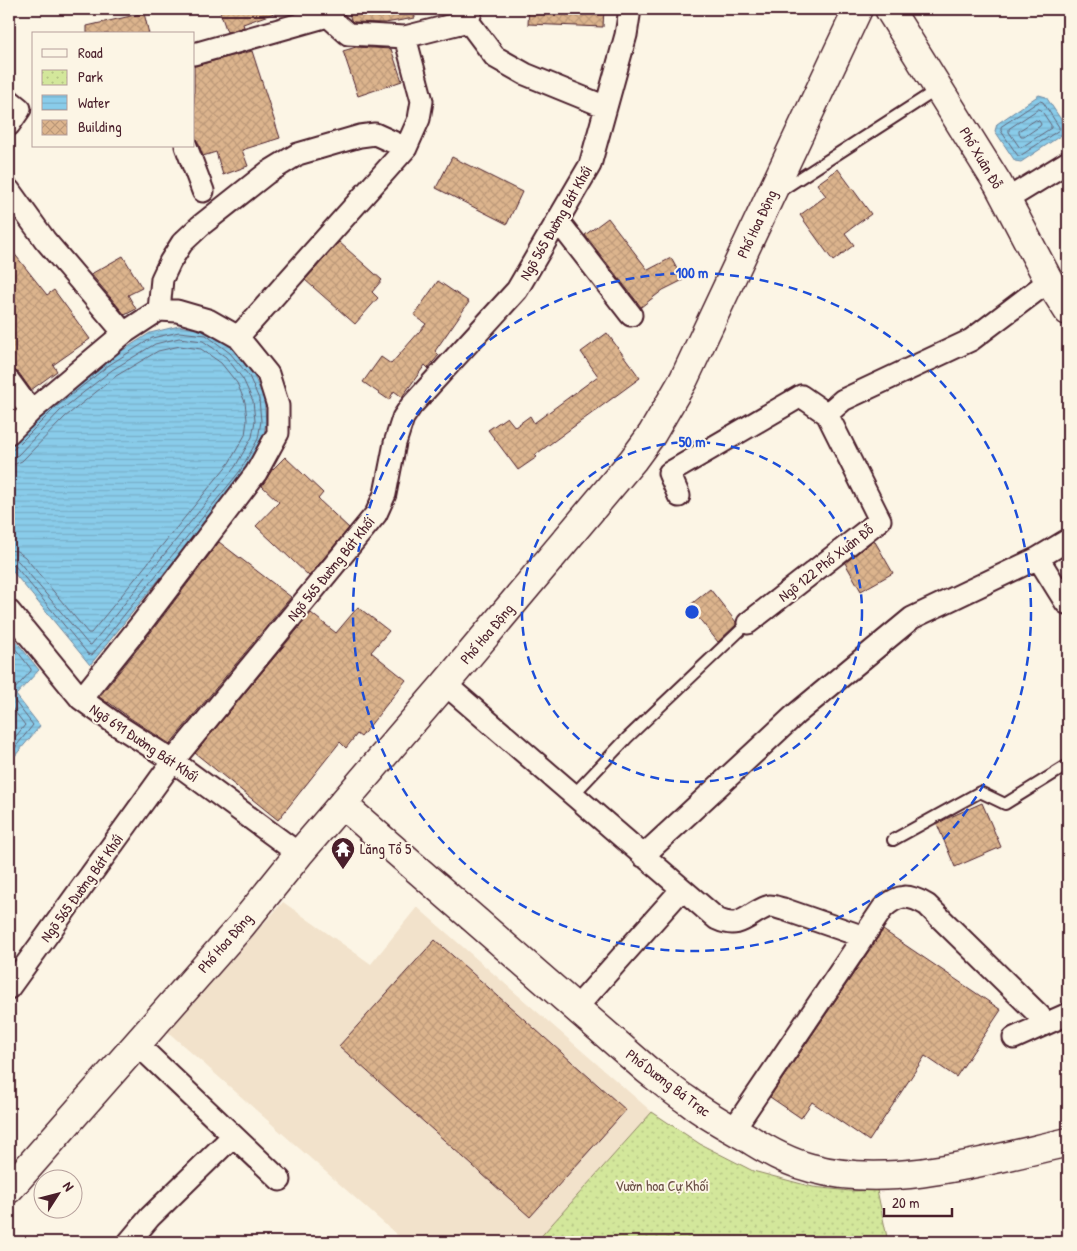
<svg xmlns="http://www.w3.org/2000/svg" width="1077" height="1251" font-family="'Patrick Hand',sans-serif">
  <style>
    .built { fill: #f2e2cb }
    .park { fill: url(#park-dots); stroke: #8e8363 }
    .water { fill: url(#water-rules); stroke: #70879e }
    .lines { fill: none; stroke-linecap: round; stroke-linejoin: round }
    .shore { stroke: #636477; stroke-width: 1 }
    .building { fill: url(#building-cross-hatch); stroke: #4a1f2b }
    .lane-casing { stroke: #4a1f2b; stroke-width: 14 }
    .street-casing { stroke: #4a1f2b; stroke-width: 25 }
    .secondary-casing { stroke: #4a1f2b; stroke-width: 31 }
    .lane { stroke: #fcf5e5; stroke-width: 10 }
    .street { stroke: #fcf5e5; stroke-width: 21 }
    .secondary { stroke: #fcf5e5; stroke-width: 28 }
    .ring { fill: none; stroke: #1d4ed8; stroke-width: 2.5; stroke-dasharray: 9 6 }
    .labels { text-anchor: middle; stroke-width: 4; stroke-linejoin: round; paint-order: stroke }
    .street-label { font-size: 15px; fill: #4a1f2b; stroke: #fcf5e5 }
    .poi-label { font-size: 15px; fill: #4a1f2b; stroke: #fcf5e5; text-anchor: start }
    .park-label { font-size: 15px; fill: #6c5147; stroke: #fcf5e5 }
    .centre { fill: #1d4ed8; stroke: #fcf5e5; stroke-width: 2.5 }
    .ring-label { font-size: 15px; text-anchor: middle; font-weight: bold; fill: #1d4ed8; stroke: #fcf5e5; stroke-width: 4; stroke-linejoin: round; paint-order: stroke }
  </style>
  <defs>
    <pattern id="park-dots" width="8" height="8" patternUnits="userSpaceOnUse" patternTransform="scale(1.25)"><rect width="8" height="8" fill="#d3e79b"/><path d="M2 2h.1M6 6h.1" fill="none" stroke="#b7c686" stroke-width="1.8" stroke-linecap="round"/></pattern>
    <pattern id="water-rules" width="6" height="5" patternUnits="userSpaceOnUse" patternTransform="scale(1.25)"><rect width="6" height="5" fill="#89ccea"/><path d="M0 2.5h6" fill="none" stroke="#78afc9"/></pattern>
    <pattern id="building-cross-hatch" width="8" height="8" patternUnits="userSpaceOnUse" patternTransform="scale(1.25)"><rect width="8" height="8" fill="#dcb48d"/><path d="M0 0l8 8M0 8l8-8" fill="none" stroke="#be9a7a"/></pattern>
  </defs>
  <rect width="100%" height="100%" fill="#fcf5e5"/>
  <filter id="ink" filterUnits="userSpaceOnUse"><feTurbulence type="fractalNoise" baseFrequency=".02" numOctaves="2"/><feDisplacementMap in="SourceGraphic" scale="10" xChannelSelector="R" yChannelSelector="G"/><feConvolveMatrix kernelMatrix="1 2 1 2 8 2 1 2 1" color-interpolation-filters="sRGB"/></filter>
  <g filter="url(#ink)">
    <path class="built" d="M283 902 371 964 417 907 652 1112 536 1242H405L168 1032Z"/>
    <path class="park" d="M652 1112 700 1144 753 1171 813 1187 850 1191 877 1190 888 1242H536Z"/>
    <path class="water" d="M1039 95 1046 97 1066 127 1063 134 1021 162 1015 161 995 131 997 124Z
      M179 326 208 331 234 349 253 374 264 398 266 421 263 441 244 474 90 665 9 567V448L52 403 106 361 150 333Z
      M12 636 39 670 16 695 40 726 9 763V639Z"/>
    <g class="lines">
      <path class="shore" d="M1040 101 1043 102 1059 127V130L1020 156H1018L1001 131V127Z
        M1039 109 1041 110 1051 125V128L1022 147 1020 148 1009 132V129Z
        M1036 120 1039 121 1041 124 1040 126 1024 137H1021L1019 133V131Z
        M9 451 14 449 56 407 109 365 152 338 179 332 206 335 230 353 249 376 259 399 261 421 258 439 240 471 92 655 88 654 15 566 9 564
        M9 457H13L18 455 60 411 112 370 155 344 179 338 203 341 226 357 243 379 253 401 255 421 252 437 235 467 91 645 88 644 19 562 14 558H9
        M9 465 15 464 22 461 65 417 116 376 158 351 180 346 201 349 221 363 237 383 245 402 247 420 245 435 229 463 91 633H88L25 557 17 551 9 550
        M9 642 11 643 31 669V671L13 691 12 695 13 699 33 725 9 755
        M9 704 25 725 9 745"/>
    </g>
    <path class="building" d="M219 9H277V12L243 24 244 27 227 32Z
      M348 9H414L415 18 385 23 353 22 351 20Z
      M529 9H604L603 27 528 24Z
      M144 13 149 34H87V26Z
      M356 47 391 49 402 81 358 96 343 51Z
      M252 51 280 138 242 150 248 166 223 175 216 152 203 156 198 142 194 136V66Z
      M452 157 522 192 507 224 436 188Z
      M838 169 871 214 845 233 854 245 833 261 800 215 826 196 817 184Z
      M608 218 648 270 671 258 683 280 663 290 641 307 585 235Z
      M339 242 382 280 372 292 378 298 355 324 305 280Z
      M9 247 47 295 54 290 90 339 53 365 57 371 31 390 19 373 14 370 9 369Z
      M123 256 142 288 128 295 136 309 125 315 91 274Z
      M438 281 469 302 435 351 439 355 428 368 425 365 402 397 394 391 389 400 363 382 381 357 391 364 426 324 414 315Z
      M607 333 640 378 535 455 537 457 518 470 488 430 507 417 515 427 530 416 534 423 598 376 581 352Z
      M285 457 323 493 318 499 349 528 309 576 256 526 279 502 262 486 272 470Z
      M874 540 893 573 861 591 845 563Z
      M219 542 291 597 170 744 130 718 108 702V703L99 697 151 632Z
      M710 589 736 622V625L718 642 689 606Z
      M358 607 389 631 371 652 406 680 361 737 357 734 346 748 340 742 278 820 195 753 311 613 336 633Z
      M982 803 1001 847 955 867 937 824 948 818Z
      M883 930 1001 1010 956 1077 925 1056 869 1141 812 1102 801 1118 770 1097Z
      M435 940 626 1110 530 1217 339 1046Z"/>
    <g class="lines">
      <g class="lane-casing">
        <path id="lane" d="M780 191 938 89
          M573 795 628 737 748 623
          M893 840 980 792 1005 804 1068 765"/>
      </g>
      <g class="street-casing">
        <path id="street" d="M468 21 495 57 525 74 606 107
          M194 54 328 16 348 34 405 37 468 21 472 9
          M9 100 20 109 9 125
          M186 146 203 191
          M9 190 45 240 124 333
          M1006 200 1068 162
          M558 221 631 315
          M159 310 162 279 170 262 182 243 200 226 267 173 298 154 360 136 375 134 406 148
          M238 337 406 148 419 119 422 101 405 37
          M9 381 31 411
          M827 414 843 400 971 340 1049 281
          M9 433 31 411 124 333 159 310 177 311 208 320 238 337 268 374 278 406V433L256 473 141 624 81 699
          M679 496 669 473 801 396 827 414
          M1066 603 1038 558 1068 540
          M9 611 81 699 117 725 173 761 299 854
          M748 623 880 520 827 414
          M445 684 717 919C734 927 741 922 755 913 760 910 765 907 770 906 774 906 779 908 783 909L864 937
          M643 856 796 714 912 618 1038 558
          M9 988 173 761 376 514 385 494 395 443 403 418 411 406 517 290 590 165 626 35 630 9
          M576 1008 682 889
          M1014 1038 1068 1014
          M137 1044 280 1180
          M733 1130 883 908C899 894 908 894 927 905L1040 1016
          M129 1242 150 1217 233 1136"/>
      </g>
      <g class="secondary-casing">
        <path id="secondary" d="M889 9 998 184 1049 281 1068 311
          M342 804 646 1069C660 1080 673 1091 688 1101 706 1115 726 1126 746 1137 766 1150 787 1162 811 1168 891 1190 989 1160 1068 1142
          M9 1189 241 926 299 854 445 684 633 460 652 434 684 379 858 9"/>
      </g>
      <use href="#lane" class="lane"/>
      <use href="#street" class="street"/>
      <use href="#secondary" class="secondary"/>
    </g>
  </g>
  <g class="ring">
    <circle cx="692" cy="612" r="170"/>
    <circle cx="692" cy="612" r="339"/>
  </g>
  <defs>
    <g id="temple-pin" transform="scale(1.25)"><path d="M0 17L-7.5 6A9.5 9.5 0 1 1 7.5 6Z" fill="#4a1f2b" stroke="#fcf5e5"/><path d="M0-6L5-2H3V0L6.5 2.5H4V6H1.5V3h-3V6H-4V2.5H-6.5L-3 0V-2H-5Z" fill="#fff"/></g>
  </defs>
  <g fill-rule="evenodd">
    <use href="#temple-pin" x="343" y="849"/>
  </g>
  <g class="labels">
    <g class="street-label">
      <text transform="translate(981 158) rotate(59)" y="5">Phố Xuân Đỗ</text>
      <text transform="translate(556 223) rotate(-60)" y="5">Ngõ 565 Đường Bát Khối</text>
      <text transform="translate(757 224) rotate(-65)" y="5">Phố Hoa Động</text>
      <text transform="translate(826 563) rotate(-38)" y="5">Ngõ 122 Phố Xuân Đỗ</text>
      <text transform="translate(331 569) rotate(-51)" y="5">Ngõ 565 Đường Bát Khối</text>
      <text transform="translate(487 634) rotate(-50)" y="5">Phố Hoa Động</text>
      <text transform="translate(144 743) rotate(34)" y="5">Ngõ 691 Đường Bát Khối</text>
      <text transform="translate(82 888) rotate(-54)" y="5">Ngõ 565 Đường Bát Khối</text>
      <text transform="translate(225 943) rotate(-49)" y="5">Phố Hoa Động</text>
      <text transform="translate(668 1083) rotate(37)" y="5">Phố Dương Bá Trạc</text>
    </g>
    <g class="poi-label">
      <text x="360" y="854">Lăng Tổ 5</text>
    </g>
    <g class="park-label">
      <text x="662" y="1191">Vườn hoa Cự Khối</text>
    </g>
  </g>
  <circle cx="692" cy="612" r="8" class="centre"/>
  <g class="ring-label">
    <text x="692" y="278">100 m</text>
    <text x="692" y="447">50 m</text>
  </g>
  <rect width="1077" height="1251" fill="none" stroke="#fcf5e5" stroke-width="30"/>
  <rect x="15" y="15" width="1047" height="1221" fill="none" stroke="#4a1f2b" stroke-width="2" filter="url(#ink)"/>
  <rect x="32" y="32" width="162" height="115" fill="#fcf5e5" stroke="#b59f9b"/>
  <rect x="42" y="49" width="25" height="8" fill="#fcf5e5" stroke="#b59f9b"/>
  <text x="78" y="58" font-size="15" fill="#4a1f2b">Road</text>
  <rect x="42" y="70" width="25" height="15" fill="url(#park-dots)" stroke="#b59f9b"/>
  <text x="78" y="82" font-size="15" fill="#4a1f2b">Park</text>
  <rect x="42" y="95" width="25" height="15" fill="url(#water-rules)" stroke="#b59f9b"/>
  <text x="78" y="108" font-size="15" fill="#4a1f2b">Water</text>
  <rect x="42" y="120" width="25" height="15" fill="url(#building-cross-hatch)" stroke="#b59f9b"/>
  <text x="78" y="132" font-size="15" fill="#4a1f2b">Building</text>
  <g transform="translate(58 1194) rotate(54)"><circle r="24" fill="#fcf5e5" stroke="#b59f9b"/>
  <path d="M0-4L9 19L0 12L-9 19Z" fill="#4a1f2b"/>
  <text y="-8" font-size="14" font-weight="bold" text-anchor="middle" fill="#4a1f2b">N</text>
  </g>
  <path d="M884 1208v8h68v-8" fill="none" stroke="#4a1f2b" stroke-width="2.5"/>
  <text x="892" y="1208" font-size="15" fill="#4a1f2b" stroke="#fcf5e5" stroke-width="4" paint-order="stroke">20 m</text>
</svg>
